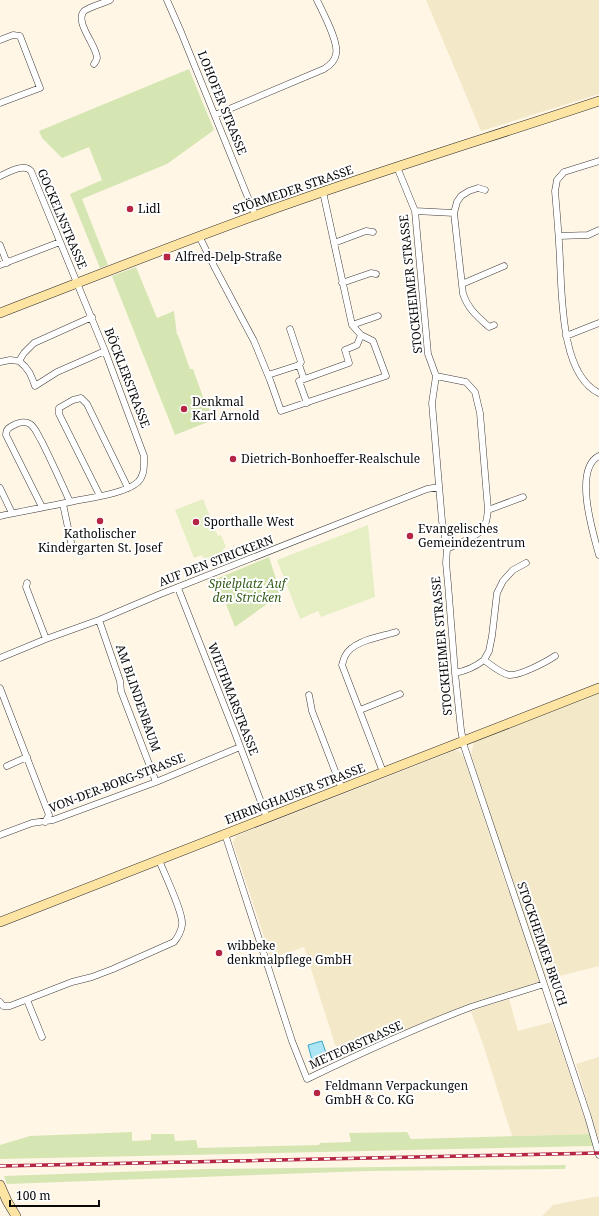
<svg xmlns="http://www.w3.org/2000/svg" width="599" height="1216" font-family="'Noto Serif',serif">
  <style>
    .farmland { fill: #f3e8c8 }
    .green { fill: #d6e6b2 }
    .pitch { fill: #e6eec4 }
    .water { fill: #ade5f4; stroke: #36a6c9 }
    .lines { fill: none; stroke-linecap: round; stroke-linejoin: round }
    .street-casing { stroke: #3c3c3c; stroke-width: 7 }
    .secondary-casing { stroke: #2b2b2b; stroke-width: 10 }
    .street { stroke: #fff; stroke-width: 6 }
    .secondary { stroke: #fde4a2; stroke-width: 9 }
    .rail-casing { stroke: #b52644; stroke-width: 3.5 }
    .rail { stroke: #fff; stroke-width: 2; stroke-dasharray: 6; stroke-linecap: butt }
    .poi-dot { fill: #b52644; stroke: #fff; stroke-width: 1.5 }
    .labels { text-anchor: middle; stroke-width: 4; stroke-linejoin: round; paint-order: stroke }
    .street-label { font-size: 12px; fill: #090909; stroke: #fff }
    .poi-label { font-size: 12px; fill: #090909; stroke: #fff; text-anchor: start }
    .park-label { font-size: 12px; font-style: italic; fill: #355e1d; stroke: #fff }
  </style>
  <rect width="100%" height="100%" fill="#fff6e6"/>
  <path class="farmland" d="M426 0H599V94L481 131Z
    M599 693V966L548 979 544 976 471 754 474 742Z
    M456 750 460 752 464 758 504 878 540 982 461 1008 375 1043 340 1060 304 947 271 958 233 843 236 836Z
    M509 999 518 1031 552 1022 590 1134 512 1136 484 1047 471 1011Z
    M599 1057V1141L576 1064Z
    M599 1196V1216H542L553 1205Z"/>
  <path class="green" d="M189 69 214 130 167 164 82 199 108 265 100 268 70 194 102 180 89 147 62 158 42 138 39 131Z
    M136 267 157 318 174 311 177 335H178L190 369H193L203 397H205L213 420 175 435 112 276Z
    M269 557 278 585 279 593 274 599 235 627 216 579Z
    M132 1132V1141L151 1140V1134H174L175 1141 196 1140 198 1148 319 1145 320 1143 351 1142 349 1133 407 1132 411 1139 590 1134 593 1146 0 1159V1145L30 1136Z
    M566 1165 565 1169 368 1171 7 1184 4 1176 206 1169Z"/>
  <path class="pitch" d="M203 499 218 536 221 535 226 547 223 549 226 556 217 559 216 556 205 561 202 555 194 558 175 510Z
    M368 525 375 597 321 617 318 611 300 619 277 560Z"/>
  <path class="water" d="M322 1041 327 1056 312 1060 308 1045Z"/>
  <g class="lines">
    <g class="street-casing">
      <path id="street" d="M167 0 181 32 255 215
        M0 40 13 35 20 36 40 88 0 103
        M94 64C95 62 97 60 97 58 97 46 74 22 84 11 89 7 104 3 110 0
        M215 115 324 69C329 66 335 61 336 54 339 42 323 13 317 0
        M599 161 564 172 557 180 555 191C557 214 559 237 560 261 562 297 561 375 599 393
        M397 167 415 211 428 354 436 376 432 403 442 521 447 549 446 563 448 584 455 673 461 730 464 746 544 984 588 1117 599 1155
        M0 176C9 172 24 163 31 171L105 351 144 456C144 465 145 475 138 482 125 494 88 498 70 502 47 507 23 511 0 516
        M415 211 454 213 463 294C468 309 477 316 489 327L494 325
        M454 213 457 202 461 196 469 191 478 188 485 190
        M199 236 215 268 254 341 270 380 281 411 386 376 373 341 361 335 352 325 323 192
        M559 236 588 235 599 230
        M334 243 366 231 373 232
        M0 245 7 263
        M0 265 60 242
        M342 283 371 273 376 274
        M462 284 504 266
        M352 325 378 316
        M290 329 301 362 299 365 304 379
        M566 336 599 323
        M19 361C29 369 31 375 35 386L57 372 105 351
        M19 361 24 353 34 343 92 317
        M0 362 10 360 19 361
        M268 375 299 365
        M436 376 466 382 475 392 480 413 488 510C487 517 487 523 483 529 477 537 457 544 447 549
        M307 403 299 381 349 363 345 350 357 345 361 335
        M599 456C573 469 593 533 599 555
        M0 488 12 513
        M100 496 59 414V408L73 400 81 398 87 404 128 488
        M63 504 71 542
        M42 507 6 435C6 428 10 427 16 424 21 422 25 421 30 424 36 428 38 436 42 442 52 462 61 482 70 502
        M488 510 523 497
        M27 583 26 587 46 639
        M178 588 235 733 267 818
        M99 620 120 681 121 691 156 782
        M0 658 46 639 99 620 158 595 376 509 427 489 439 487
        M484 660 489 651 492 636 497 593 503 581 513 570 526 563
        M455 673C466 671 475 667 484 660 491 665 500 673 509 675 520 676 546 662 555 656
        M0 688 49 815 45 822
        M309 695 312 711 342 789
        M360 710 400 694
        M7 766 27 757
        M383 772 342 665C343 662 344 658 345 656 353 640 381 637 396 632
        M225 834 292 1041 307 1079C361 1053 415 1028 471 1007 495 999 520 992 544 984
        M0 835 32 823 53 820 156 782 240 747
        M27 1000 42 1037
        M0 1002 3 1006H10L72 982 92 977 113 969 174 942C178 937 181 932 182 925 184 914 164 873 159 860"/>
    </g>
    <g class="secondary-casing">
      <path id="secondary" d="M0 313C88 279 176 244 265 212 376 172 488 138 599 101
        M0 922 599 688
        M0 1185 7 1201 16 1216"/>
    </g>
    <use href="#street" class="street"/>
    <use href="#secondary" class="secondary"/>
    <g class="rail-casing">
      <path id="rail" d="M0 1166 599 1153"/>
    </g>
    <use href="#rail" class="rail"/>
  </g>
  <g class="poi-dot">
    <circle cx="130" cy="209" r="4"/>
    <rect x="163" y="253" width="8" height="8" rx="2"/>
    <circle cx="184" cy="409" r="4"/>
    <circle cx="233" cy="459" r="4"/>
    <circle cx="100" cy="521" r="4"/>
    <circle cx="196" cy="522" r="4"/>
    <circle cx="410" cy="536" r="4"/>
    <circle cx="219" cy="953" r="4"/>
    <circle cx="317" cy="1093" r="4"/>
  </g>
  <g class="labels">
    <g class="street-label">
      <text transform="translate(222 103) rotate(68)" y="4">LOHOFER STRASSE</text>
      <text transform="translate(293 190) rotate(-19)" y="4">STÖRMEDER STRASSE</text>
      <text transform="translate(62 219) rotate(67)" y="4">GOCKELNSTRASSE</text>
      <text transform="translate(411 284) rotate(-96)" y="4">STOCKHEIMER STRASSE</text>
      <text transform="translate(127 378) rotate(69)" y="4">BÖCKLERSTRASSE</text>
      <text transform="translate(216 561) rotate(-21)" y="4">AUF DEN STRICKERN</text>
      <text transform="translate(442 646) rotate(-95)" y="4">STOCKHEIMER STRASSE</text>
      <text transform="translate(138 698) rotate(71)" y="4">AM BLINDENBAUM</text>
      <text transform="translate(233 699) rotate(69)" y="4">WIETHMARSTRASSE</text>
      <text transform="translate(117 783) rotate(-21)" y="4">VON-DER-BORG-STRASSE</text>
      <text transform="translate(295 794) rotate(-21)" y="4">EHRINGHAUSER STRASSE</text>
      <text transform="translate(542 944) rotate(71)" y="4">STOCKHEIMER BRUCH</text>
      <text transform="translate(356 1045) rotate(-24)" y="4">METEORSTRASSE</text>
    </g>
    <g class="poi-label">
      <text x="138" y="213">Lidl</text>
      <text x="175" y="261">Alfred-Delp-Straße</text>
      <text x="192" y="406">Denkmal<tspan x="192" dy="14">Karl Arnold</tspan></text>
      <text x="241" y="463">Dietrich-Bonhoeffer-Realschule</text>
      <text x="204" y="526">Sporthalle West</text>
      <text x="418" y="533">Evangelisches<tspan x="418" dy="14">Gemeindezentrum</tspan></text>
      <text x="100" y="538" text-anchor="middle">Katholischer<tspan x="100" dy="14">Kindergarten St. Josef</tspan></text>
      <text x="227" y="950">wibbeke<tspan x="227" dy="14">denkmalpflege GmbH</tspan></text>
      <text x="325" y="1090">Feldmann Verpackungen<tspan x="325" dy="14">GmbH &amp; Co. KG</tspan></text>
    </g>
    <g class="park-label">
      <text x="247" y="588">Spielplatz Auf<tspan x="247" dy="14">den Stricken</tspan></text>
    </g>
  </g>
  <path d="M10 1200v6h89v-6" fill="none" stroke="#090909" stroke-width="2"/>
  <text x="16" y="1200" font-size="12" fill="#090909" stroke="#ffffff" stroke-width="3" paint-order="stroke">100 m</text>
</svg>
